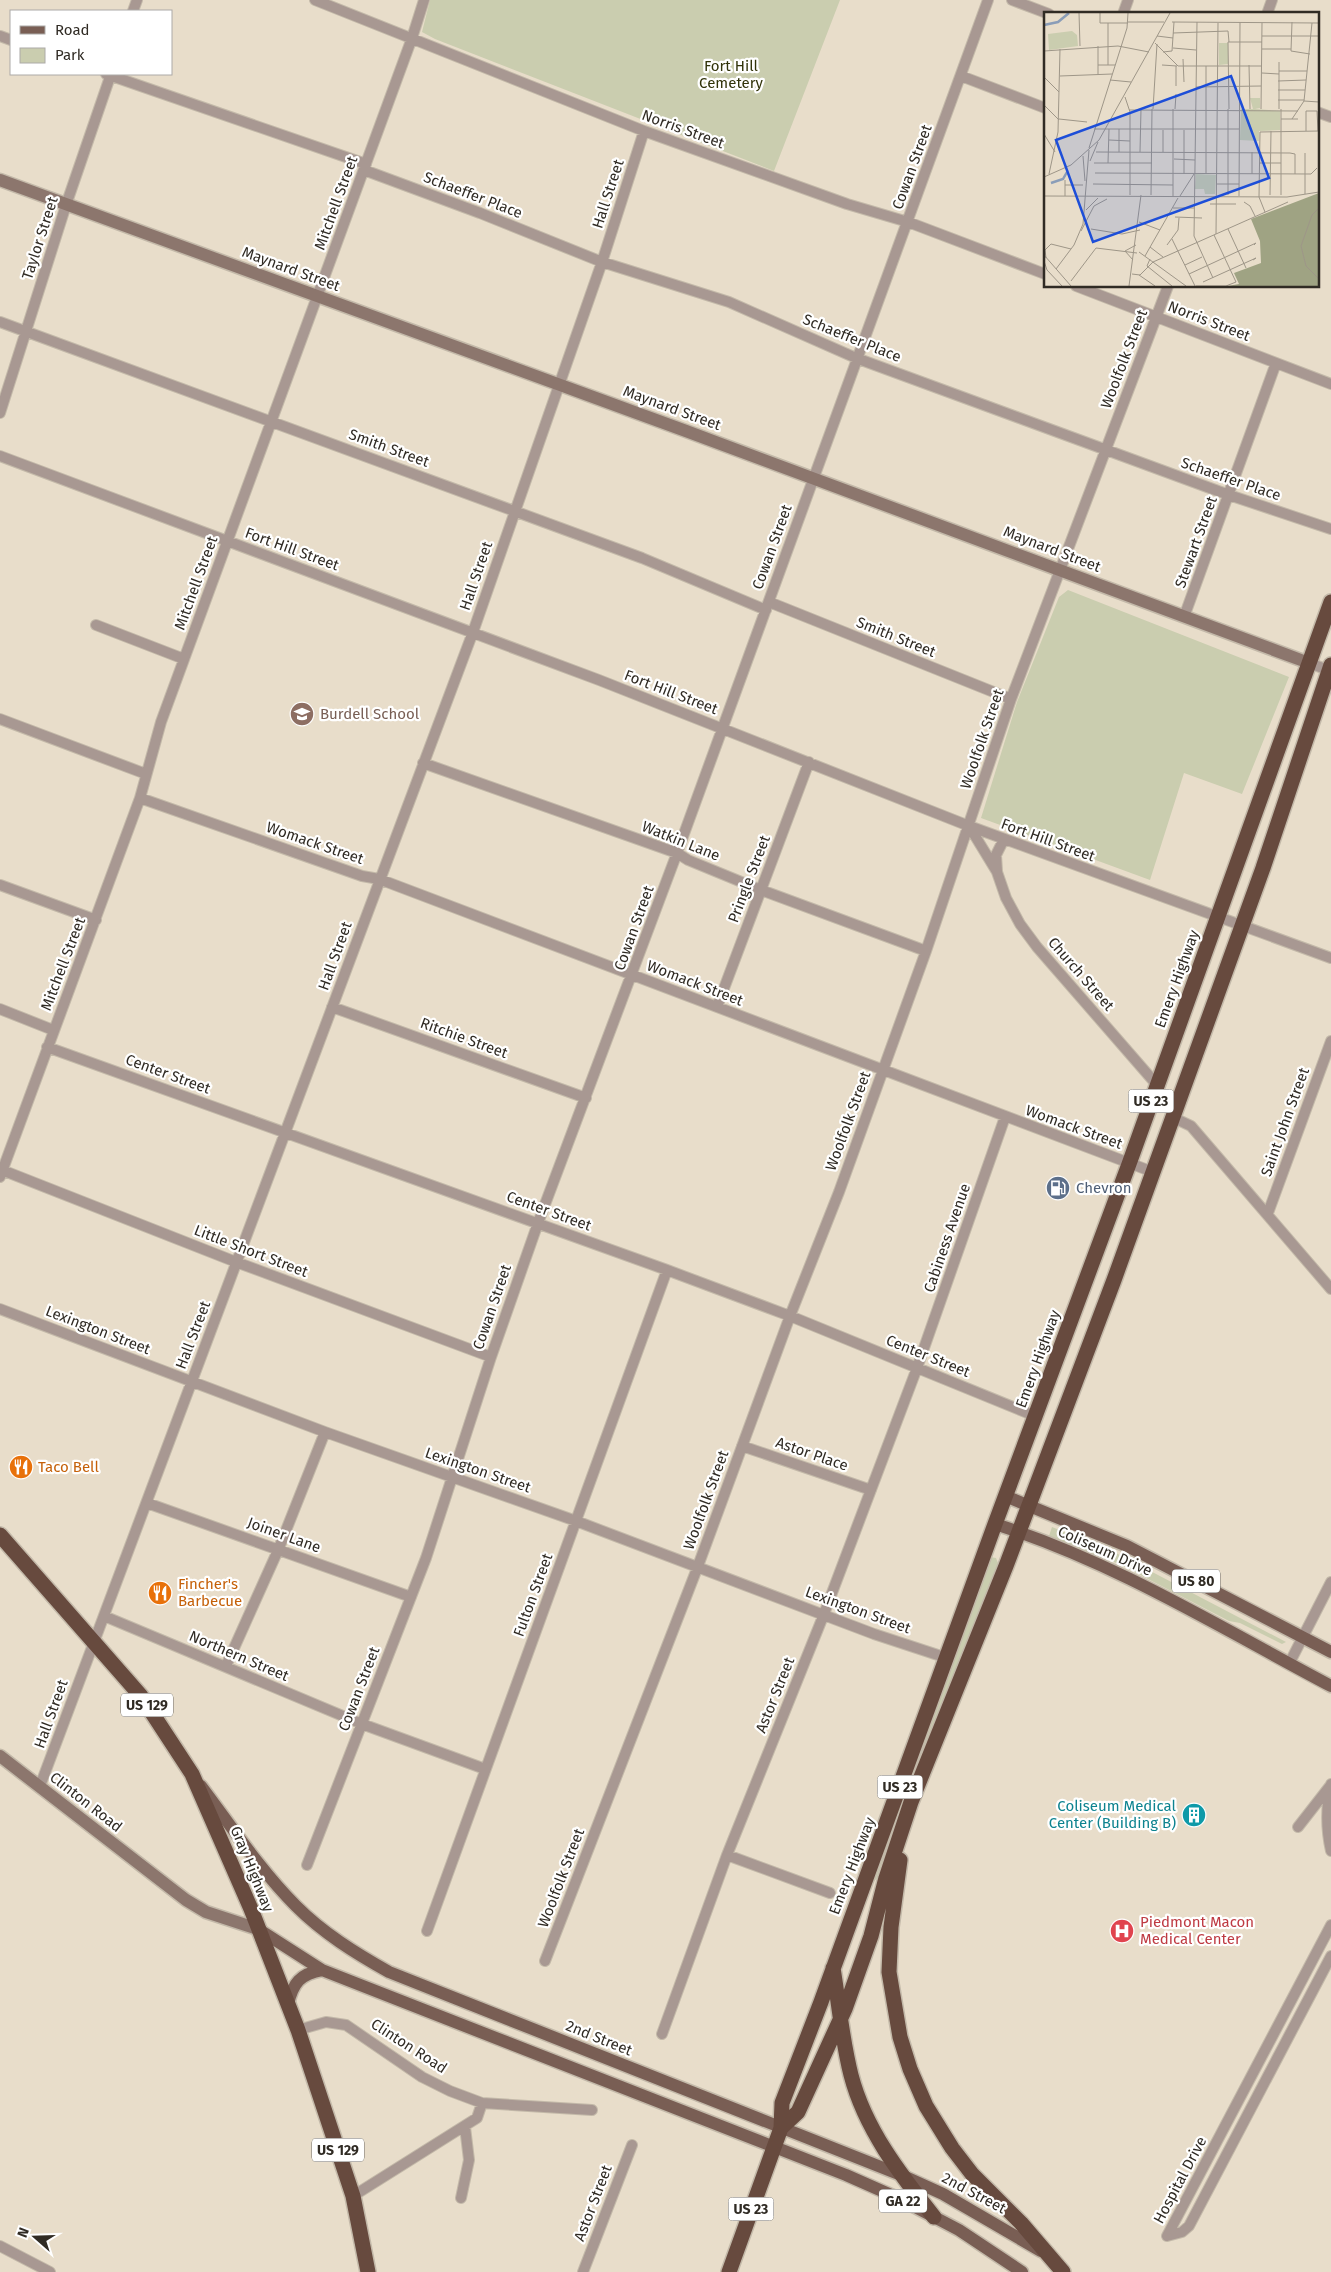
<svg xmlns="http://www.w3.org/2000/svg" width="1331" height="2272" font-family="'Fira Sans',sans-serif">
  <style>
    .green { fill: #cacdaf }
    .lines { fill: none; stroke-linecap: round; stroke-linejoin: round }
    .street-casing { stroke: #c3b9a9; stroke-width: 12 }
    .secondary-casing { stroke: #c3b9a9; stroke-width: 15 }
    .primary-casing { stroke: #c3b9a9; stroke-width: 15 }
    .highway-casing { stroke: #c3b9a9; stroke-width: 18 }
    .street { stroke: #a89892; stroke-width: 10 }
    .secondary { stroke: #8c766d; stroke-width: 12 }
    .primary { stroke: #795e54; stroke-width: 12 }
    .highway { stroke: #674a3e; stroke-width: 15 }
    .labels { text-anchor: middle; stroke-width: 4.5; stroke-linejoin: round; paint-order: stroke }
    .shield { fill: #fff; stroke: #6e6b66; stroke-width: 1 }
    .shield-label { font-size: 14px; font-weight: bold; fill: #302b24 }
    .park-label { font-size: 15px; fill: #313309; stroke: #fff }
    .street-label { font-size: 15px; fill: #302b24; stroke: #fff }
    .education-label { font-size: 15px; fill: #785e54; stroke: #fff; text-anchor: start }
    .service-label { font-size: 15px; fill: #4e5e75; stroke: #fff; text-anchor: start }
    .food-label { font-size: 15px; fill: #c56008; stroke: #fff; text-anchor: start }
    .culture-label { font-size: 15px; fill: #0d838f; stroke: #fff; text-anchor: end }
    .health-label { font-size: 15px; fill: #be3a42; stroke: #fff; text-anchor: start }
    .inset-river { fill: none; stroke: #8a9db8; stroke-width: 2.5 }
    .inset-road { fill: none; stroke: #9e9688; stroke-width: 1 }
    .view { fill: #1d4ed8; fill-opacity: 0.15; stroke: #1d4ed8; stroke-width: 2.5 }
    .inset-edge { fill: none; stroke: #302b24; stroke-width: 2.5 }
  </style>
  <rect width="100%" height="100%" fill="#e8ddca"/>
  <path class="green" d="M430 0H840L774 171 435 39 422 32Z
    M1068 590 1289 677 1242 794 1184 773 1150 880 981 818 1017 702 1059 597Z
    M1052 1527 1116 1553 1286 1642 1282 1644 1240 1623 1229 1621 1119 1564 1049 1536Z
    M990 1557 996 1558 998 1563 938 1717 881 1875 871 1884Z"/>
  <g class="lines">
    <g class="street-casing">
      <path id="street" d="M315 0 644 131 847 204 908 222 1045 274
        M1012 0 1049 14
        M133 11 137 0
        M1123 14 1128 0
        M1267 14 1272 0
        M0 36 11 40
        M106 74 366 164
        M961 76 1045 108
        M1317 112 1331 117
        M364 170 480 213 602 262 729 302 856 358 1229 495 1331 529
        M1076 286 1331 384
        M0 322 642 558 766 610
        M0 413 66 205 111 74
        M0 456 599 680 969 826 1331 958
        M769 602 1011 699
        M1184 617 1276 363
        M96 625 184 659
        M1309 663 1331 671
        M0 719 146 774
        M423 763 677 853 688 860 761 890 926 951
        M140 798 362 876 379 879 1153 1172
        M969 826 997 872 1006 898 1020 924 1037 947 1157 1085
        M997 871 996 855 1004 839
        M0 885 96 920
        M332 1007 586 1098
        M717 1007 809 762
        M0 1009 53 1030
        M47 1047 667 1270 790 1316 1035 1416
        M1172 1117 1191 1126 1331 1289
        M2 1170 236 1262 491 1357
        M0 1177 140 798 161 722 412 38 424 0
        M1268 1213 1331 1041
        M0 1309 325 1432 576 1521 874 1634 947 1658
        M742 1446 871 1490
        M147 1503 411 1597
        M104 1616 362 1724 485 1769
        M1289 1664 1331 1582
        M226 1666 279 1548 325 1432
        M1331 1784C1326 1806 1326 1829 1331 1851
        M40 1786 473 632 602 262 644 131
        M1298 1827 1330 1786
        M727 1855 830 1893
        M307 1865 426 1558 491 1357 538 1223 677 853 988 0
        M427 1931 667 1270
        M545 1961 698 1566 790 1316 839 1192 926 951 1011 699 1168 286
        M298 2030 326 2022 346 2025 422 2077 450 2091 482 2103 592 2110
        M662 2034 727 1855 824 1614 917 1368 1005 1117
        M353 2196 477 2118 482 2103
        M461 2198 469 2160 465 2127
        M1167 2236 1331 1925
        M1167 2236 1182 2232 1189 2226 1331 1956
        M0 2246 50 2272
        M583 2272 632 2145"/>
    </g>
    <g class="secondary-casing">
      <path id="secondary" d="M0 180 686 431 1309 663
        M0 1756 186 1900 206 1912 258 1929"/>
    </g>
    <g class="primary-casing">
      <path id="primary" d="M1005 1496 1127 1546 1331 1652
        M995 1524C1115 1562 1221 1628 1331 1686
        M201 1786C232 1827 260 1870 296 1906 323 1933 355 1953 389 1972L901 2175 943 2194 1041 2251
        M258 1929 322 1970 846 2175 898 2198 959 2230 1022 2272
        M288 2004C293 1983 300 1974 322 1970"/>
    </g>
    <g class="highway-casing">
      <path id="highway" d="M0 1535 141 1696 192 1774 251 1909 298 2030 353 2196 368 2272
        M900 1860 891 1927 889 1972 900 2037 910 2069 926 2106 952 2148 972 2174 1021 2223 1063 2272
        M833 1968C839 2004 842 2040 851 2075 865 2129 900 2174 934 2217
        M781 2128 798 2112 845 2009 871 1936 886 1878 911 1802 1006 1566 1114 1280 1263 868 1331 665
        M729 2272 781 2128 782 2103 821 2002 995 1524 1129 1164 1331 602"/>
    </g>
    <use href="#street" class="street"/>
    <use href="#secondary" class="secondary"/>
    <use href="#primary" class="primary"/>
    <use href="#highway" class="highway"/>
  </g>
  <defs>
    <g id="school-disc" transform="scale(1.25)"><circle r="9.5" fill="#8d6e63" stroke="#fff"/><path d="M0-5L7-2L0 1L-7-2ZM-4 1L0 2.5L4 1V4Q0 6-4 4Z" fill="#fff"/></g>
    <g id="fuel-disc" transform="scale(1.25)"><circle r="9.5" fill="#5c6f8a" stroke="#fff"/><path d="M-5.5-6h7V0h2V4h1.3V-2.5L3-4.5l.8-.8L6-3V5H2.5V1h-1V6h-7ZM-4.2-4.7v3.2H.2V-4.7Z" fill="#fff"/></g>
    <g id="restaurant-disc" transform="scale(1.25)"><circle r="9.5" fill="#e8710a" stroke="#fff"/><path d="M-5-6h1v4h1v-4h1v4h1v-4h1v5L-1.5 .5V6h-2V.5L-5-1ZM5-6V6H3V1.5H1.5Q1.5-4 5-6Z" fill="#fff"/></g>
    <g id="building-disc" transform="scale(1.25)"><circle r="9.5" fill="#0f9aa8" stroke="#fff"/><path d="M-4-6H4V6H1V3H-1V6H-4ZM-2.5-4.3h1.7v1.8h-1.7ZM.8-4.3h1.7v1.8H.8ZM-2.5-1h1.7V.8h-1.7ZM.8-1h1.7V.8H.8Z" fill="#fff"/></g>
    <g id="hospital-disc" transform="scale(1.25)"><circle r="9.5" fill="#e0444e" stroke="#fff"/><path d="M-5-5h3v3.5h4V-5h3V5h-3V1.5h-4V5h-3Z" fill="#fff"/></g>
  </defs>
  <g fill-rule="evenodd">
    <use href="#school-disc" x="302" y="714"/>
    <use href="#fuel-disc" x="1058" y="1188"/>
    <use href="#restaurant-disc" x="21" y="1467"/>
    <use href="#restaurant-disc" x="160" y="1593"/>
    <use href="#building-disc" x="1194" y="1815"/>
    <use href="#hospital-disc" x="1122" y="1931"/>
  </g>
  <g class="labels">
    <g class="shield">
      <rect x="1128.5" y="1089.5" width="45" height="23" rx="4"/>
      <rect x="1172" y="1569.5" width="48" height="23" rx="4"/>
      <rect x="121" y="1693.5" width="52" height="23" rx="4"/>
      <rect x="877.5" y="1775.5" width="45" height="23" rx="4"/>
      <rect x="312" y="2138.5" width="52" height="23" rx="4"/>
      <rect x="879" y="2189.5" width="48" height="23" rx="4"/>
      <rect x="728.5" y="2197.5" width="45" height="23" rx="4"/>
    </g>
    <g class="shield-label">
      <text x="1151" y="1106">US 23</text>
      <text x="1196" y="1586">US 80</text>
      <text x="147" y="1710">US 129</text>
      <text x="900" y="1792">US 23</text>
      <text x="338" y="2155">US 129</text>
      <text x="903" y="2206">GA 22</text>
      <text x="751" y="2214">US 23</text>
    </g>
    <g class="park-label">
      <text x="731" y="71">Fort Hill<tspan x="731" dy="17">Cemetery</tspan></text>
    </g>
    <g class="street-label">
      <text transform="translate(683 129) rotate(20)" y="5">Norris Street</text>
      <text transform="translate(912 167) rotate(-70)" y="5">Cowan Street</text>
      <text transform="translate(608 194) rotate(-72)" y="5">Hall Street</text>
      <text transform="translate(473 195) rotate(21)" y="5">Schaeffer Place</text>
      <text transform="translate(336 203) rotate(-70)" y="5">Mitchell Street</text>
      <text transform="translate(40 238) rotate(-72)" y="5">Taylor Street</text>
      <text transform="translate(291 269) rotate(20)" y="5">Maynard Street</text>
      <text transform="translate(1209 321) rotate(21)" y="5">Norris Street</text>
      <text transform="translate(852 338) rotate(22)" y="5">Schaeffer Place</text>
      <text transform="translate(1124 359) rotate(-69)" y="5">Woolfolk Street</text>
      <text transform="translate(672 408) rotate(20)" y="5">Maynard Street</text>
      <text transform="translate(389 448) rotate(20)" y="5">Smith Street</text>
      <text transform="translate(1231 479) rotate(19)" y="5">Schaeffer Place</text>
      <text transform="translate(1196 542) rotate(-70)" y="5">Stewart Street</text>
      <text transform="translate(772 547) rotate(-70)" y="5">Cowan Street</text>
      <text transform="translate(292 549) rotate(20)" y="5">Fort Hill Street</text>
      <text transform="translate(1052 549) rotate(21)" y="5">Maynard Street</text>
      <text transform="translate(476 576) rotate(-71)" y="5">Hall Street</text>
      <text transform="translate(196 583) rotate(-70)" y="5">Mitchell Street</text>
      <text transform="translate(896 637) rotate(22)" y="5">Smith Street</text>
      <text transform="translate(671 692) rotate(21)" y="5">Fort Hill Street</text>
      <text transform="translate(982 739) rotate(-71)" y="5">Woolfolk Street</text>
      <text transform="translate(1048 840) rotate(20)" y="5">Fort Hill Street</text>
      <text transform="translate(681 841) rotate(22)" y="5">Watkin Lane</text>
      <text transform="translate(315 843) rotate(19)" y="5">Womack Street</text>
      <text transform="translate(749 879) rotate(-69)" y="5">Pringle Street</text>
      <text transform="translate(634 928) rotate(-70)" y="5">Cowan Street</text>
      <text transform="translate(335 956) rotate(-70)" y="5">Hall Street</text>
      <text transform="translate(63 964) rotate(-69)" y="5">Mitchell Street</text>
      <text transform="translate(1081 974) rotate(49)" y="5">Church Street</text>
      <text transform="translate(1177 979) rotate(-70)" y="5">Emery Highway</text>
      <text transform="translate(695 983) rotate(21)" y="5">Womack Street</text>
      <text transform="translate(464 1038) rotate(20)" y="5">Ritchie Street</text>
      <text transform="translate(168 1074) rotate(20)" y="5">Center Street</text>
      <text transform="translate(848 1121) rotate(-70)" y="5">Woolfolk Street</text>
      <text transform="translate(1285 1122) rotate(-70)" y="5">Saint John Street</text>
      <text transform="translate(1074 1127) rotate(20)" y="5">Womack Street</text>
      <text transform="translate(549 1211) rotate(20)" y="5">Center Street</text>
      <text transform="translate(947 1238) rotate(-71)" y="5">Cabiness Avenue</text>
      <text transform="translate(251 1251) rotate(21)" y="5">Little Short Street</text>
      <text transform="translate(492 1307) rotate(-71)" y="5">Cowan Street</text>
      <text transform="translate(98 1330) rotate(21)" y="5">Lexington Street</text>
      <text transform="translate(193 1335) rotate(-69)" y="5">Hall Street</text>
      <text transform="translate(928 1356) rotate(22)" y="5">Center Street</text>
      <text transform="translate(1038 1359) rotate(-70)" y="5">Emery Highway</text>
      <text transform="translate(812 1454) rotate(19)" y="5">Astor Place</text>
      <text transform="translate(478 1470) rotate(19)" y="5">Lexington Street</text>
      <text transform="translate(706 1500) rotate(-70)" y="5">Woolfolk Street</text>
      <text transform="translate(284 1535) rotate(20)" y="5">Joiner Lane</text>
      <text transform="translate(1105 1551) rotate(24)" y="5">Coliseum Drive</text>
      <text transform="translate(533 1595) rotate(-70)" y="5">Fulton Street</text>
      <text transform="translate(858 1610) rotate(20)" y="5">Lexington Street</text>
      <text transform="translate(239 1656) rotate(23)" y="5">Northern Street</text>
      <text transform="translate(359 1689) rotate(-69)" y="5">Cowan Street</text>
      <text transform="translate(775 1695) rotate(-68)" y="5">Astor Street</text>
      <text transform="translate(51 1714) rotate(-70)" y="5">Hall Street</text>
      <text transform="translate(86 1802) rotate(38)" y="5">Clinton Road</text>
      <text transform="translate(852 1866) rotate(-69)" y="5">Emery Highway</text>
      <text transform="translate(252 1869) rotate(68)" y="5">Gray Highway</text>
      <text transform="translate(561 1878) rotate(-69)" y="5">Woolfolk Street</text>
      <text transform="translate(599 2038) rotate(22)" y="5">2nd Street</text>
      <text transform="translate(409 2046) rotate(33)" y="5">Clinton Road</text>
      <text transform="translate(1180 2180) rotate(-62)" y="5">Hospital Drive</text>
      <text transform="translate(974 2193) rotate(28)" y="5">2nd Street</text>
      <text transform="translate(593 2203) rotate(-69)" y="5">Astor Street</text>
    </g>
    <g class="education-label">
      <text x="320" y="719">Burdell School</text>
    </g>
    <g class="service-label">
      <text x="1076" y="1193">Chevron</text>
    </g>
    <g class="food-label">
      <text x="38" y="1472">Taco Bell</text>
      <text x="178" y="1589">Fincher's<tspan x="178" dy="17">Barbecue</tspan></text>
    </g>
    <g class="culture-label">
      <text x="1176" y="1811">Coliseum Medical<tspan x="1176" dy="17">Center (Building B)</tspan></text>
    </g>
    <g class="health-label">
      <text x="1140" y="1927">Piedmont Macon<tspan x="1140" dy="17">Medical Center</tspan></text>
    </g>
  </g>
  <g transform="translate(1044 12)">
    <rect width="275" height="275" fill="#e8ddca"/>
    <path d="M28 19 33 23 34 34 5 38 4 22ZM175 31H184V52L175 53ZM206 86H216V96L211 97 236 99V118L215 119V129L196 128 197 97H209ZM152 162 172 163 171 182H161L160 177H151Z" fill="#cacdaf"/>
    <path d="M275 181V274H184L195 272 190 261 217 251 216 229 207 207Z" fill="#9fa383"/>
    <path class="inset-river" d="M0 13 14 10 25 1M7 171 19 167 23 160"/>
    <path class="inset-road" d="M35 1 36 34M56 1V11H84M84 10H120M128 10 275 11M153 10 150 224 169 266M248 10 247 39 266 42M64 11V53M129 21 184 19 185 30M113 24 129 26M218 24H275M111 31 134 54H218M129 36 152 38M218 37H247M0 39 74 34 105 40M119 40 128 39 130 10M139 47 140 70M54 53H71M118 53 133 54M205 53 206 97M235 59H263M218 61 235 62M54 62V34M16 64 68 62M0 65 15 80M66 68 87 70M234 69 262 68M132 74V54M152 75 217 74M234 78H261M81 85 86 100V183M234 88H260M260 89 275 90M0 93 15 108M109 97 113 32M131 97 132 82M185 97 184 30H218M217 97 218 11M235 97V50M237 97V183M85 98 254 99M15 107 43 110M237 107H254M248 107 260 89 268 11M50 117H195M75 117V140M119 118V140M262 119V99H273L274 119M0 122 11 140M65 128 86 129M45 136 83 16 84 1M52 140 246 141 251 142V162M96 140 97 97M162 140V54M261 141V182M39 144 41 169M130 147 151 148M46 149 54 130M50 151H108M64 151 65 117M216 151H237M51 161 267 162 273 156M162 161V140M5 162 14 120 16 37M140 162V118M208 162V140M0 165 27 153 55 128 126 1M49 172 129 173M173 172H195M21 173H39M107 183 108 97M184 183V97M226 183 227 119M0 184 243 185 275 180M21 184V168M129 184V97M136 184 150 162M195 184 196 10M200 190 206 194 211 204M166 192H192M129 196H150M275 196 268 203 257 234 262 254 275 267M42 198 54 186M221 200 215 185 216 120 275 119M131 205 158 206M95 210 116 218M47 217 78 222 96 218M184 217 202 256M37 219 50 194 63 187M172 222 174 11M170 223 192 270M128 227 151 274M123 233 134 218 135 206M106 235 119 245M95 240 142 274M0 243 27 274M101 244 134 186M2 246 1 238 7 232 27 237M106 247 103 254 128 274M89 248 81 239 92 233M0 249 3 258 18 274M141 253 158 245M12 257 30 233 39 212 45 138M88 262 96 263 109 250 244 190M145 262 212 231 210 233M95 263 111 274M27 269 52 236 93 241M159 270 212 246 209 248M85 274 97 183M152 274H182L192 270"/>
    <path class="view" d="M187 64 225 166 49 230 12 128Z"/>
    <rect width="275" height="275" class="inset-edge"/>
  </g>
  <rect x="10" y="10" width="162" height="65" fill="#ffffff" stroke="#acaaa7"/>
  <rect x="20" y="26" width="25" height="8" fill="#795e54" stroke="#acaaa7"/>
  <text x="55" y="35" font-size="15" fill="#302b24">Road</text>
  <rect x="20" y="48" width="25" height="15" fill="#cacdaf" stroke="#acaaa7"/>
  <text x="55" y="60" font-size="15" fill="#302b24">Park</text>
  <g transform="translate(35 2237) rotate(290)" stroke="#ffffff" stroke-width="4" paint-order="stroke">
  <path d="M0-4L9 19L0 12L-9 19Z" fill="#302b24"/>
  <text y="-8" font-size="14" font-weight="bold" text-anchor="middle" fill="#302b24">N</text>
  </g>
</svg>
